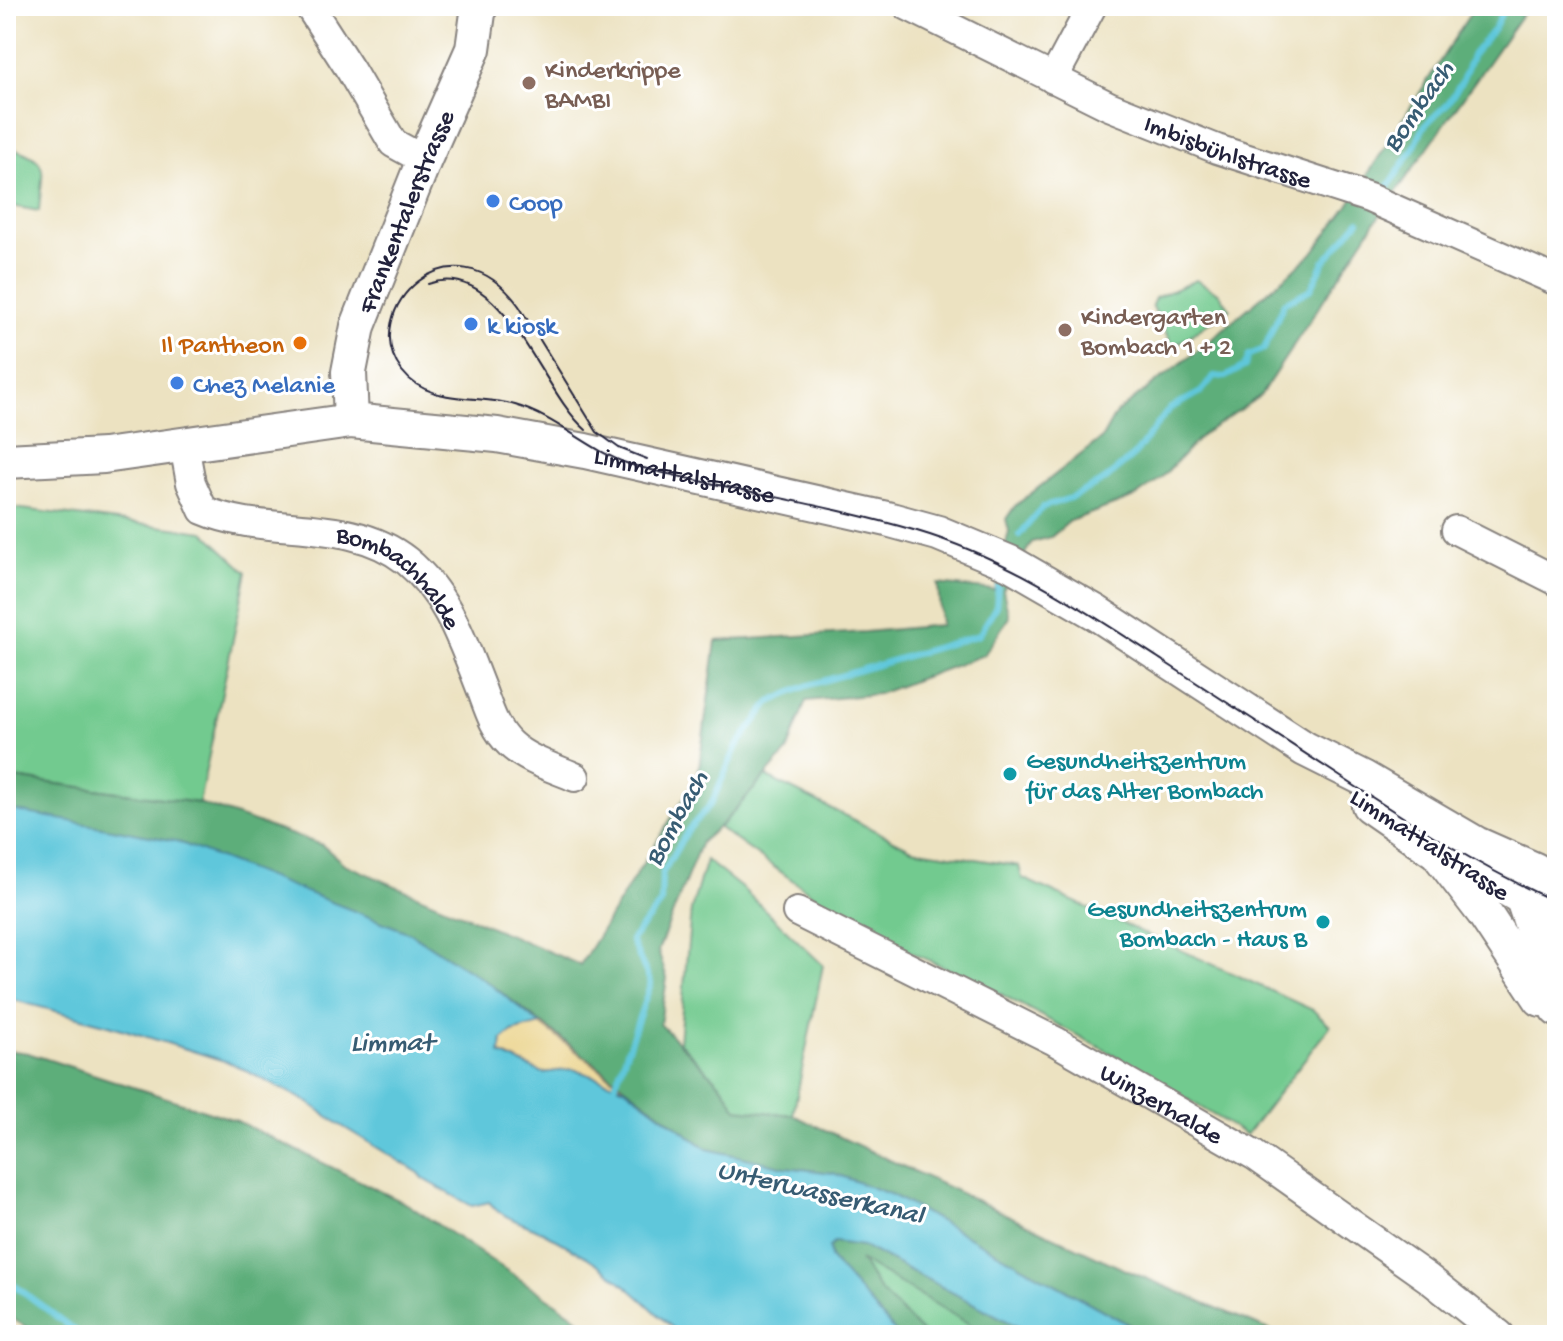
<svg xmlns="http://www.w3.org/2000/svg" width="1563" height="1341" font-family="'Gochi Hand',sans-serif">
  <style>
    .green { fill: #72ca8f; stroke: #4a7665; stroke-width: 2 }
    .forest { fill: #5dae7a; stroke: #40685a; stroke-width: 2 }
    .sand { fill: #eeda9e; stroke: #887e6c; stroke-width: 2 }
    .water { fill: #5fc7db; stroke: #40748b; stroke-width: 2 }
    .lines { fill: none; stroke-linecap: round; stroke-linejoin: round }
    .stream { stroke: #5fc7db; stroke-width: 6 }
    .minor-casing { stroke: #87827e; stroke-width: 32 }
    .major-casing { stroke: #87827e; stroke-width: 38 }
    .minor { stroke: #fff; stroke-width: 28 }
    .major { stroke: #fff; stroke-width: 34 }
    .tram { stroke: #22223b; stroke-width: 2 }
    .education-dot { fill: #8d6e63; stroke: #fff; stroke-width: 3 }
    .shop-dot { fill: #3f7fe0; stroke: #fff; stroke-width: 3 }
    .food-dot { fill: #e8710a; stroke: #fff; stroke-width: 3 }
    .culture-dot { fill: #0f9aa8; stroke: #fff; stroke-width: 3 }
    .labels { text-anchor: middle; stroke-width: 6; stroke-linejoin: round; paint-order: stroke }
    .education-label { font-size: 26px; fill: #785e54; stroke: #fff; text-anchor: start }
    .street-label { font-size: 26px; fill: #22223b; stroke: #fff }
    .shop-label { font-size: 26px; fill: #366cbe; stroke: #fff; text-anchor: start }
    .food-label { font-size: 26px; fill: #c56008; stroke: #fff; text-anchor: end }
    .culture-label { font-size: 26px; fill: #0d838f; stroke: #fff; text-anchor: start }
    .water-label { font-size: 28px; font-style: italic; fill: #375c73; stroke: #fff }
  </style>
  <rect width="100%" height="100%" fill="#fff"/>
  <filter id="ink" filterUnits="userSpaceOnUse"><feTurbulence type="fractalNoise" baseFrequency=".0125" numOctaves="2"/><feDisplacementMap in="SourceGraphic" scale="16" xChannelSelector="R" yChannelSelector="G"/><feConvolveMatrix kernelMatrix="1 2 1 2 8 2 1 2 1" color-interpolation-filters="sRGB"/></filter>
  <filter id="wash" filterUnits="userSpaceOnUse"><feTurbulence type="fractalNoise" baseFrequency=".006" numOctaves="4" result="noise"/><feDisplacementMap in="SourceGraphic" scale="32" xChannelSelector="R" yChannelSelector="G"/><feGaussianBlur stdDeviation="1.8" result="paint"/><feColorMatrix in="noise" values="0 0 0 0 0 0 0 0 0 0 0 0 0 0 0 0 0 1.4 0 .05"/><feComposite in="paint" operator="in"/></filter>
  <g filter="url(#wash)">
    <rect width="100%" height="100%" fill="#ece2c1"/>
    <path class="green" d="M6 146C53 161 42 165 39 211L6 205Z
      M1196 280 1220 294 1230 309 1173 347 1152 305 1155 298Z
      M6 507 204 532 247 572 199 803 6 777Z
      M765 776 912 849 1019 866 1022 878 1313 1010 1330 1026 1246 1135 1118 1057 982 984 908 951 843 916 719 828Z
      M706 860 744 890 823 965 793 1115 737 1110 723 1087 679 1042 691 910Z
      M835 1242 1034 1335H898L830 1258Z"/>
    <path class="forest" d="M1475 6H1528L1373 225 1260 396 1202 435 1160 479 1135 497 1070 521 1051 537 1032 542 1003 590 1009 617 984 655 878 694 806 701 787 752 723 823 701 842 658 951 667 978 660 1024 723 1087 737 1109 793 1115 1119 1267 1281 1335H1148L892 1195 833 1173 785 1167 707 1149 490 984 410 933 6 809V777L199 803 322 845 344 864 580 965 698 775 716 641 865 632 941 625 938 584 995 590 1009 531 1006 519 1015 506 1102 438 1116 413 1201 348 1312 254 1347 207Z
      M6 1050 28 1053 235 1120 407 1204 572 1314 598 1335H40L6 1315Z
      M835 1242 863 1246 1034 1335H988L860 1260 880 1291 925 1335H898L830 1258 829 1247Z"/>
    <path class="sand" d="M540 1024 625 1088 573 1069 543 1073 500 1053 502 1040 512 1032Z"/>
    <path class="water" d="M6 809 176 841 410 933 490 984 540 1024 512 1032 502 1040 500 1054 543 1073 573 1069 625 1088 707 1149 785 1167 833 1173 892 1195 1148 1335H1034L863 1246 835 1242 829 1247 830 1258 898 1335H680C650 1307 621 1278 585 1256 569 1247 553 1237 536 1229 518 1221 503 1218 489 1202L472 1206 424 1179 419 1173 337 1123 308 1102 231 1063 109 1025 6 998Z"/>
    <g class="lines">
      <path class="stream" d="M1388 187 1412 151 1425 125 1448 103 1462 81 1473 54 1494 29 1505 6
        M1019 535 1043 507 1073 497 1105 480 1135 454 1169 409 1201 392 1214 376 1225 377 1245 366 1249 355 1264 349 1284 303 1311 289 1324 262 1359 221
        M613 1091 651 983 631 940 661 903 662 874 688 830 711 804 737 746 770 702 806 686 979 635 996 606 998 587
        M6 1279 81 1335"/>
    </g>
  </g>
  <g filter="url(#ink)">
    <g class="lines">
      <g class="minor-casing">
        <g id="minor">
          <path d="M309 6 351 71 393 143 424 160"/>
          <path id="s1" d="M908 6 1109 106 1217 149 1369 198 1557 281"/>
          <path d="M1053 79 1092 6"/>
          <path id="s2" d="M184 445 191 483 203 510C268 538 348 514 407 561 448 595 463 643 482 691 489 710 495 730 510 744 527 760 554 768 575 777"/>
          <path d="M1456 530 1557 581"/>
          <path d="M1444 856 1557 921"/>
          <path id="s3" d="M797 912 1055 1041 1254 1155 1428 1278 1500 1335"/>
        </g>
      </g>
      <g class="major-casing">
        <g id="major">
          <path id="s4" d="M351 421 349 372 358 326 424 160 473 49 479 6"/>
          <path id="s5" d="M6 461 104 456 351 421 497 435 585 451 887 519 938 533 1010 563 1095 612 1305 749 1363 778 1476 844 1535 870 1524 902 1535 935 1542 971 1557 1009"/>
          <path d="M1369 805 1437 852 1484 913 1541 999"/>
        </g>
      </g>
      <use href="#minor" class="minor"/>
      <use href="#major" class="major"/>
      <path class="tram" d="M428 284C503 257 540 391 586 430
        M647 459 619 448 597 432 519 306C452 213 356 312 402 371 429 406 478 394 515 405 557 417 588 450 629 464 655 472 683 477 710 483 779 498 849 511 917 531 1008 558 1085 610 1163 661 1223 700 1282 738 1341 777 1411 823 1480 868 1557 902"/>
    </g>
  </g>
  <g class="education-dot">
    <circle cx="529" cy="83" r="8"/>
    <circle cx="1065" cy="330" r="8"/>
  </g>
  <g class="shop-dot">
    <circle cx="493" cy="201" r="8"/>
    <circle cx="471" cy="324" r="8"/>
    <circle cx="177" cy="383" r="8"/>
  </g>
  <circle class="food-dot" cx="300" cy="343" r="8"/>
  <g class="culture-dot">
    <circle cx="1010" cy="774" r="8"/>
    <circle cx="1323" cy="922" r="8"/>
  </g>
  <g class="labels">
    <g class="education-label">
      <text x="545" y="77">Kinderkrippe<tspan x="545" dy="30">BAMBI</tspan></text>
      <text x="1081" y="324">Kindergarten<tspan x="1081" dy="30">Bombach 1 + 2</tspan></text>
    </g>
    <g class="street-label">
      <text dy="9" stroke="none"><textPath href="#s1" startOffset="352">Imbisbühlstrasse</textPath></text>
      <text dy="9" stroke="none"><textPath href="#s4" startOffset="220">Frankentalerstrasse</textPath></text>
      <text dy="9" stroke="none"><textPath href="#s5" startOffset="686">Limmattalstrasse</textPath></text>
      <text dy="9" stroke="none"><textPath href="#s2" startOffset="284">Bombachhalde</textPath></text>
      <text transform="translate(1431 843) rotate(33)" y="9">Limmattalstrasse</text>
      <text dy="9" stroke="none"><textPath href="#s3" startOffset="412">Winzerhalde</textPath></text>
    </g>
    <g class="shop-label">
      <text x="509" y="210">Coop</text>
      <text x="487" y="333">k kiosk</text>
      <text x="193" y="392">Chez Melanie</text>
    </g>
    <g class="food-label">
      <text x="284" y="352">Il Pantheon</text>
    </g>
    <g class="culture-label">
      <text x="1026" y="768">Gesundheitszentrum<tspan x="1026" dy="30">für das Alter Bombach</tspan></text>
      <text x="1307" y="916" text-anchor="end">Gesundheitszentrum<tspan x="1307" dy="30">Bombach - Haus B</tspan></text>
    </g>
    <g class="water-label">
      <text transform="translate(1416 105) rotate(-55)" y="10">Bombach</text>
      <text transform="translate(674 817) rotate(-61)" y="10">Bombach</text>
      <text x="392" y="1050">Limmat</text>
      <text transform="translate(821 1190) rotate(13)" y="10">Unterwasserkanal</text>
    </g>
  </g>
  <rect width="1563" height="1341" fill="none" stroke="#fff" stroke-width="32"/>
</svg>
